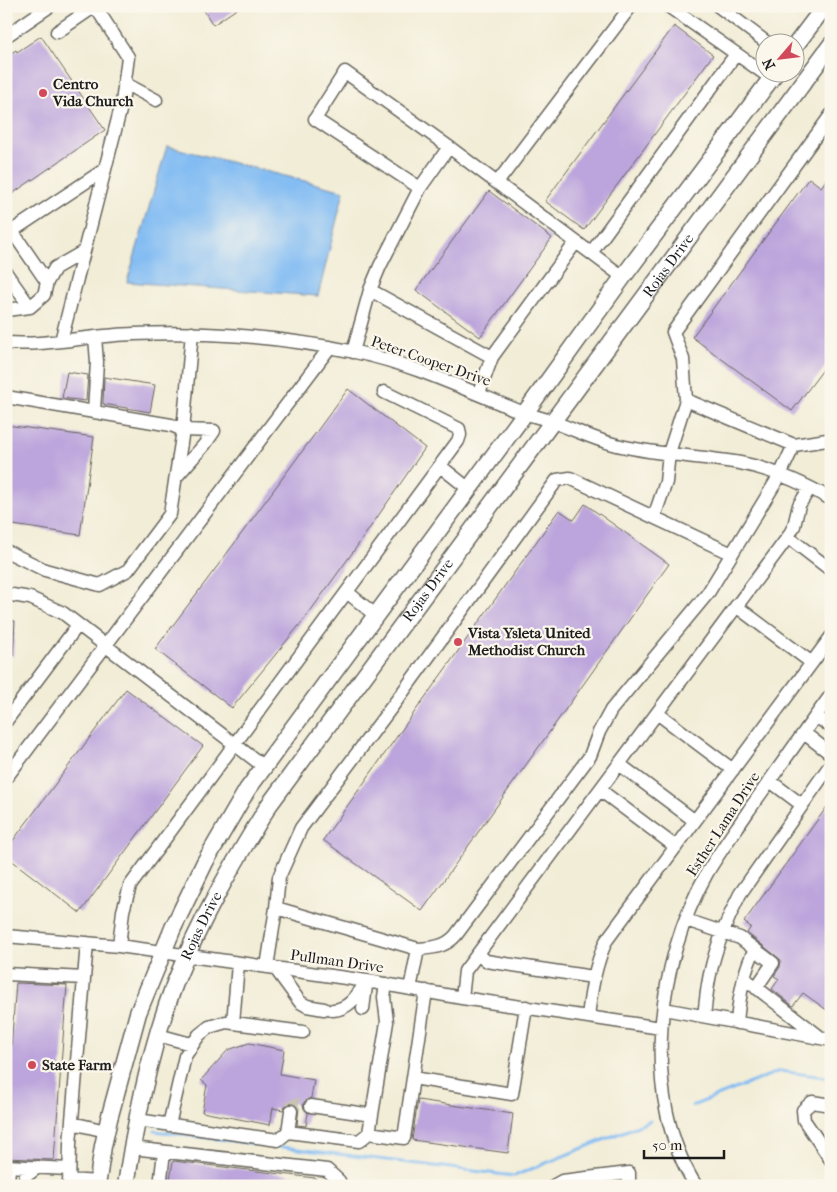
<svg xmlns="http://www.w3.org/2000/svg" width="837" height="1192" font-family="'IM FELL French Canon',serif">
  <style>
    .water { fill: #82bcf3; stroke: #4f6c88 }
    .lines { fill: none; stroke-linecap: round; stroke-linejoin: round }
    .stream { stroke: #82bcf3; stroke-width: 3 }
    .building { fill: #bca4dc }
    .minor-tunnel { stroke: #c7c3b2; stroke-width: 12; stroke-dasharray: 12 6; stroke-linecap: butt }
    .minor-casing { stroke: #67655d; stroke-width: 15 }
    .major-casing { stroke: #67655d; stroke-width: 19 }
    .minor { stroke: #fff; stroke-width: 12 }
    .major { stroke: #fff; stroke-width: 16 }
    .poi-dot { fill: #d1495b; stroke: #fbf7ec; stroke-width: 2 }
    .labels { text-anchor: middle; stroke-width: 4.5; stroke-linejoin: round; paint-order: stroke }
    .poi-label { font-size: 15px; font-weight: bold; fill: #1c1c1c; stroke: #fbf7ec; text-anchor: start }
    .street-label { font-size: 15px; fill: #1c1c1c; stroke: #fbf7ec }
  </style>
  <rect width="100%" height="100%" fill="#fbf7ec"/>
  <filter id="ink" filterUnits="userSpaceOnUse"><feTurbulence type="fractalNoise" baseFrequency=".02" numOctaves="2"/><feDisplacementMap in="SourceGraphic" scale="10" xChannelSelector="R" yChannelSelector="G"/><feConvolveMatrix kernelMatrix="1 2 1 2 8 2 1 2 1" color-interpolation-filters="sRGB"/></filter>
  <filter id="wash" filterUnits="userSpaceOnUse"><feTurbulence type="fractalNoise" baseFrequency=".0096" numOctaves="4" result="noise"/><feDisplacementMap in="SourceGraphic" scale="20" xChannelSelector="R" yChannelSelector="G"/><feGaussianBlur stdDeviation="1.12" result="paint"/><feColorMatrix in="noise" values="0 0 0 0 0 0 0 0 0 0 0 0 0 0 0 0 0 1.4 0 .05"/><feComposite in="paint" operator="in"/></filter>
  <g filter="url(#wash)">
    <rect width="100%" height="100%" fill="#f2edd7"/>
    <path class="water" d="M167 146 344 191 318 296 127 282Z"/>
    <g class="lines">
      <path class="stream" d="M692 1106 780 1071 831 1078
        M155 1131 514 1176 650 1121"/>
    </g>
    <g id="blocks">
      <path class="building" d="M201 6H241L213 25Z
        M674 26 713 55 584 230 545 201Z
        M41 36 105 130 6 198V56L16 50 17 52Z
        M831 174V359L792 411 692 337 809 178 821 187Z
        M489 191 552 238 480 337 416 290Z
        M67 372 88 375 86 401 62 398Z
        M104 377 155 385 150 412 103 404Z
        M348 389 425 448 358 545 306 617 232 708 155 649 225 556Z
        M6 425 94 437 80 535 6 524Z
        M585 504 669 564 422 911 323 840 559 510 574 520Z
        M6 620 15 621 13 656 6 655Z
        M126 689 203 746 80 913 6 856V850Z
        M831 801V1013L803 993 793 1006 772 989 779 979 774 976 780 967 781 960 747 933 751 927 744 922Z
        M16 983 67 985 54 1160 6 1158V1112Z
        M249 1043 284 1050 280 1074 314 1080 311 1098 305 1101 303 1104 304 1109 308 1113 306 1126 297 1125 299 1108 296 1104 292 1103 285 1106 283 1110 273 1108 270 1125 202 1112 207 1085 201 1080 228 1050Z
        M418 1100 513 1114 508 1153 412 1140Z
        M173 1161 315 1178 319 1186H169Z"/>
    </g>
  </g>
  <g filter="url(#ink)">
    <use href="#blocks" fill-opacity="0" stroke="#67655d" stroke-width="1"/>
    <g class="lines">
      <path class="minor-tunnel" d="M291 1111 292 1106 298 1104 311 1106"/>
      <g class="minor-casing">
        <path id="minor" d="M668 6 771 78
          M718 6 766 42
          M57 32 95 6
          M6 36 50 6
          M124 83 156 100
          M449 147 497 183
          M591 253 736 54
          M6 273 30 307
          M623 277 497 183 631 6
          M47 282 12 231 104 170
          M370 290 380 266 420 188 449 147 345 72 315 119 420 188
          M6 310 30 307 44 295 47 282 55 268 83 252
          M61 341 122 103 128 57 95 6
          M6 343C49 346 91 335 134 334 208 331 282 337 355 352 414 364 468 391 524 413 533 416 543 418 553 422 576 430 597 441 621 446 660 455 701 456 740 463 772 469 803 483 831 499
          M353 352 370 290 492 357
          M479 393 492 357 576 242
          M6 397 171 425 183 430 170 514 128 570 100 585 45 570 6 551
          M94 411 97 362 95 337
          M794 445 827 440 831 442
          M440 466 469 489
          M176 477 205 444 214 431 183 430 192 333
          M654 517 666 482 669 453 686 400 683 359 673 332 831 115
          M788 537 831 570
          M347 592 375 615
          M6 594 30 598 63 613 263 766
          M736 606 812 663
          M657 713 733 770
          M816 716 831 727
          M6 721 78 625
          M804 733 831 754
          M619 764 695 821
          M6 778 330 347
          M770 781 802 805
          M600 790 676 847
          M276 908 279 877 301 828 400 696 557 480 570 478 732 554
          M686 920 740 938 773 963 756 988
          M6 936 119 946 367 981 462 998 661 1028
          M119 946 123 911 130 886 458 441 460 435 459 429 384 392
          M418 949C432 948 446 947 456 935L590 756 599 732 611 710 708 593 780 475 794 445 686 400
          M478 954 486 961 593 977
          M267 967 276 908 418 949 410 989
          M275 968 300 1002 307 1006 324 1009
          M6 974 84 978
          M744 978 820 1037
          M462 998 465 971 788 537 794 526 799 505 810 488
          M363 1009 366 986
          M664 1009 831 1040
          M333 1010C350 1009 358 994 367 981
          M704 1016C706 1001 707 985 711 970 717 943 728 918 740 894L831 764
          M588 1017C591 990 595 966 606 941L831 637
          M233 1023 238 964
          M737 1023C739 997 743 972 755 949
          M158 1035 191 1044
          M413 1078 512 1094 526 1007
          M831 1105 812 1102 803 1110 804 1120 831 1160
          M311 1106 372 1115
          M137 1120 278 1140 288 1132 359 1141 369 1133 404 1138 426 991
          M72 1123 106 1131
          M169 1125 185 1056 199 1035 209 1027 226 1022 303 1032
          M288 1132 291 1111
          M369 1133 387 1022 384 997 386 984
          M132 1148 327 1170 339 1181 341 1186
          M6 1166 69 1169
          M69 1180 98 1182
          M8 1186 9 1166
          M23 1186 26 1176 38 1167
          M69 1186 70 1144 87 943
          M160 1186 164 1152
          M553 1186 562 1181 629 1173V1186
          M696 1186C639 1096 657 962 707 873 720 851 735 831 749 810 776 772 803 733 831 695"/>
      </g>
      <g class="major-casing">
        <g id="major">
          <path d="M794 47 825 6"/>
          <path d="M97 1186 103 1146 109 1119 138 1013 173 928 205 862 247 790 525 413 623 277 776 72"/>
          <path id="s1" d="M126 1186C136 1117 150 1048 175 983 200 920 234 862 269 805L831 45"/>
        </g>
      </g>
      <use href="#minor" class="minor"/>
      <use href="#major" class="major"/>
    </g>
  </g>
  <g class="poi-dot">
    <circle cx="43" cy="93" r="5"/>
    <circle cx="458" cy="642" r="5"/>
    <circle cx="32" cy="1065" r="5"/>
  </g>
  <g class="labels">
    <g class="poi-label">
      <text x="53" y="89">Centro<tspan x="53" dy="17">Vida Church</tspan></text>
      <text x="468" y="638">Vista Ysleta United<tspan x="468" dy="17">Methodist Church</tspan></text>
      <text x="42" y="1070">State Farm</text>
    </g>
    <g class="street-label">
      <text dy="5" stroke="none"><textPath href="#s1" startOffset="1082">Rojas Drive</textPath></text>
      <text transform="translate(431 361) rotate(19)" y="5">Peter Cooper Drive</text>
      <text dy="5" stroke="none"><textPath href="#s1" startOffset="678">Rojas Drive</textPath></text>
      <text transform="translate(723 824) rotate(-57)" y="5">Esther Lama Drive</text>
      <text dy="5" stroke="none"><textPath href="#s1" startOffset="272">Rojas Drive</textPath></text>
      <text transform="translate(337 961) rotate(8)" y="5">Pullman Drive</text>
    </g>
  </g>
  <rect width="837" height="1192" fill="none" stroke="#fbf7ec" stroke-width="25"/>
  <g transform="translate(780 58) rotate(242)"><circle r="24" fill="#fbf7ec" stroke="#a29f99"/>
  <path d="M0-4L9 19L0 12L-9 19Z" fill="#d1495b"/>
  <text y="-8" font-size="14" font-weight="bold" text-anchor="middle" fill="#1c1c1c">N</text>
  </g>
  <path d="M644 1150v8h80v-8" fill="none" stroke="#1c1c1c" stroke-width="2.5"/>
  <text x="652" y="1150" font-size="15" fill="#1c1c1c" stroke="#fbf7ec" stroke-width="4" paint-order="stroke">50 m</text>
</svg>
